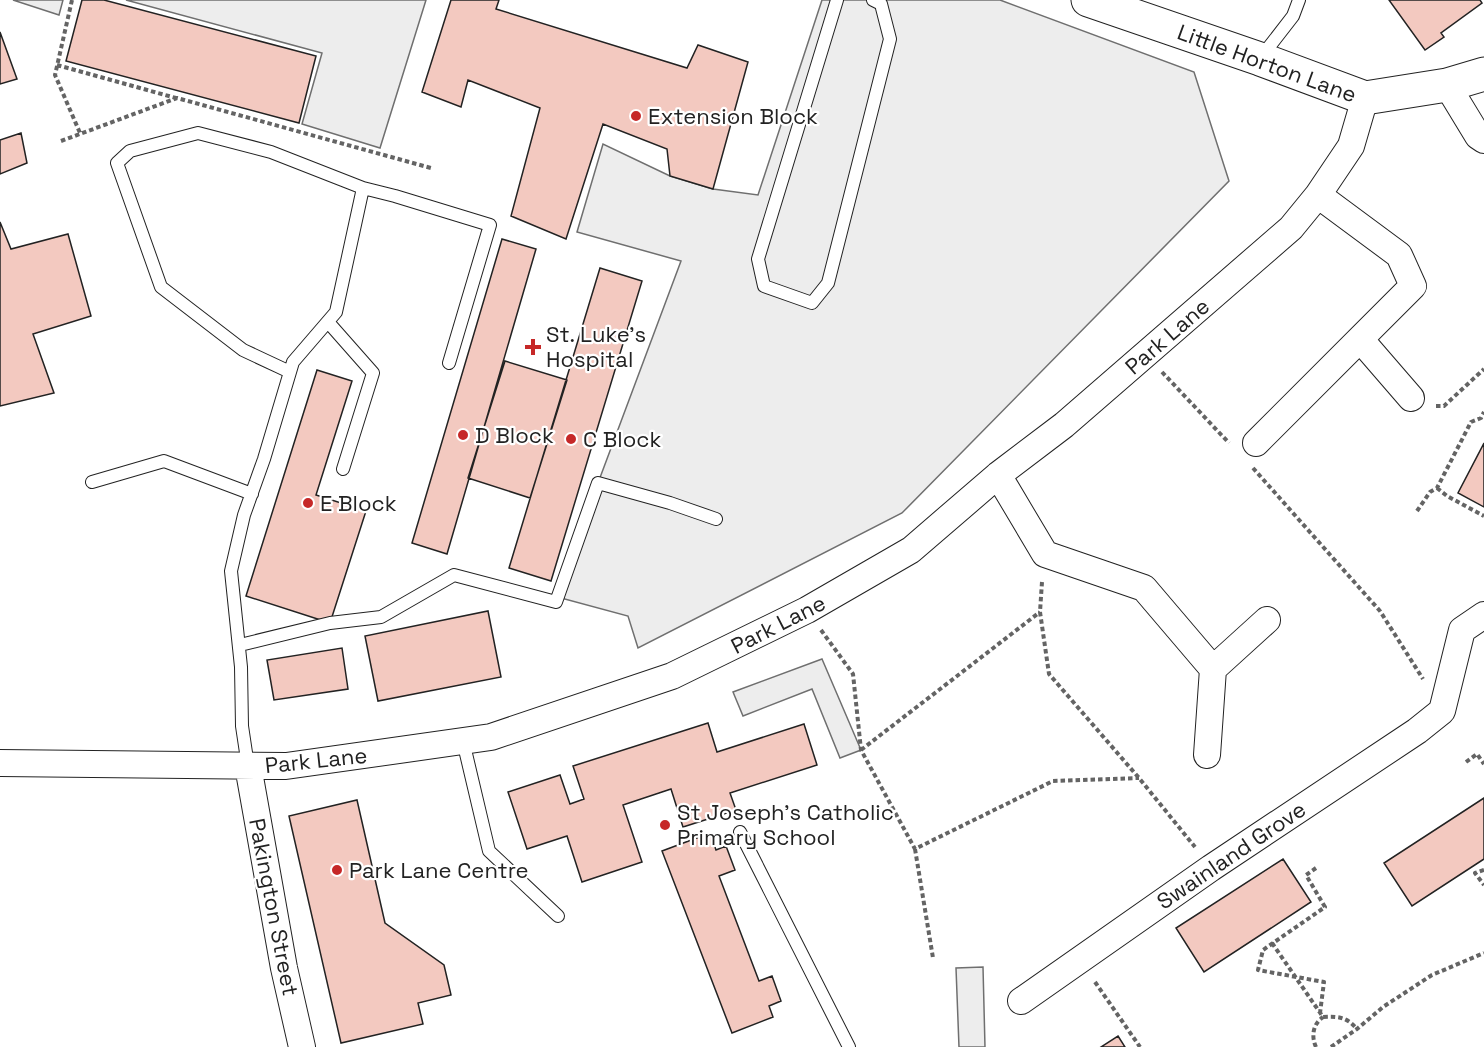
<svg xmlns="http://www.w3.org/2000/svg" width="1484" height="1047" font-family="'Space Grotesk',sans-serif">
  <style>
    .parking { fill: #ededed; stroke: #6f6f6f; stroke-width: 1.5 }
    .building { fill: #f3c9c0; stroke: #222; stroke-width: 1.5 }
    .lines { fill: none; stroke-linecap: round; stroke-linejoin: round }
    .lane-casing { stroke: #222; stroke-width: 14 }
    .street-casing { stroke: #222; stroke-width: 28 }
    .secondary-casing { stroke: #222; stroke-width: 35 }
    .path { stroke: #646464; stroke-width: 4; stroke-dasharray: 4.5 3; stroke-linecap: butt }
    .lane { stroke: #fff; stroke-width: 12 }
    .street { stroke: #fff; stroke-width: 26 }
    .secondary { stroke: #fff; stroke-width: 33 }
    .poi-dot { fill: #c62828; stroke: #fff; stroke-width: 2 }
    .labels { text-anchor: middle; stroke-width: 4.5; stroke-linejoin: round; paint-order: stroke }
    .street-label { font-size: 22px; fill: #222; stroke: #fff }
    .poi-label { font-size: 22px; fill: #222; stroke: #fff; text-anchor: start }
  </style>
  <rect width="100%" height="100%" fill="#fff"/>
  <path class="parking" d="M13 0H63L59 15Z
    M126 0H426L380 148 302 124 322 53Z
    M822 0H1000L1194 72 1229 181 902 513 638 648 628 616 561 598 598 483 681 261 577 232 603 144 670 176 713 189 758 195Z
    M822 659 861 750 840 758 812 689 743 716 733 692Z
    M983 967 985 1047H959L956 968Z"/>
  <path class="building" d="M82 0H104L316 56 299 123 66 61Z
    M451 0H499L496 9 687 68 698 45 748 62 713 189 670 176 667 149 603 124 566 239 511 216 540 108 468 80 461 107 422 92Z
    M1389 0H1480L1482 3 1441 33 1444 37 1425 50Z
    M0 32 17 79 0 84Z
    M21 133 27 163 0 174V140Z
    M0 222 11 249 68 234 91 316 33 334 54 393 0 406Z
    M502 239 536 249 447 554 412 543Z
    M600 268 642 281 551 581 509 568Z
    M505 361 567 380 530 498 468 478Z
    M317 370 352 381 316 495 366 511 330 623 246 596Z
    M1484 443V507L1458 493Z
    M488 611 501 677 378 701 365 636Z
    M342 648 348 689 274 700 267 660Z
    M708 723 717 752 804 724 817 765 730 793 736 810 683 827 671 789 623 805 642 862 582 882 567 836 527 849 508 792 560 775 570 804 584 799 573 766Z
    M1484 798V859L1412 906 1384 863Z
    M357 800 385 923 444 965 451 995 418 1003 423 1024 341 1043 289 816Z
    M710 833 716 850 726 846 735 870 719 876 759 981 772 976 781 1001 769 1006 773 1017 732 1033 662 851Z
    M1283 859 1311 902 1204 972 1176 928Z
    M1118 1036 1125 1047H1101Z"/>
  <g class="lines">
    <g class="lane-casing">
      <path id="lane" d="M837 0 758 259 764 286 812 303 828 283 890 39 881 4 873 0
        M1262 56 1293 16 1299 0
        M328 322 373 373 343 469
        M290 372 243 350 161 287 117 163 130 151 198 133 271 152 363 188 395 196 490 225 449 363
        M92 482 164 461 252 494
        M240 645 330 623 381 617 454 575 556 602 598 483 670 503 716 519
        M463 741 489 851 558 916
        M248 766 242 726 241 667 231 571 244 515 264 459 293 362 336 312 363 188
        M740 832 849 1047"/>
    </g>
    <g class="street-casing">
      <path id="street" d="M1447 85 1478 136 1484 140
        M1360 339 1411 398
        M1256 443 1413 286 1399 255 1318 195
        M998 475 1045 554 1144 588 1213 669 1207 755
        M1213 669 1267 620
        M0 763 286 766 491 737 672 676 807 610 911 550 998 475 1064 425 1291 228 1318 195 1351 146 1365 98
        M248 766 284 968 302 1047
        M1021 1001 1211 868 1417 731 1442 711 1462 630 1484 615"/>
    </g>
    <g class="secondary-casing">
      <path id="secondary" d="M1088 0 1260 59 1365 98 1447 85 1484 74"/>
    </g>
    <path class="path" d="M72 0 55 75 80 133
      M57 65 176 98
      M61 141 177 98 431 168
      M1162 372 1229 443
      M1436 406H1444L1484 369
      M1253 468 1380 611 1423 679
      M1437 488 1447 496 1484 516
      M1417 511 1430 492 1437 488 1471 422 1481 418 1484 412
      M1042 582 1040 612 1049 674 1139 778 1195 847
      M821 630 853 674 861 750 915 849 1053 781 1139 778
      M861 750 1040 612
      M1466 762 1477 754 1484 764
      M915 849 933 958
      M1316 868 1306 875 1325 907 1263 950 1258 970 1324 982 1320 1013
      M1484 870 1475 873 1484 885
      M1272 943 1323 1017C1338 1016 1347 1017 1357 1029
      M1095 982 1140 1047
      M1316 1047C1311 1036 1313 1024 1323 1017
      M1331 1047 1357 1029 1383 1007 1432 975 1484 953"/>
    <use href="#lane" class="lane"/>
    <use href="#street" class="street"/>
    <use href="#secondary" class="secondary"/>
  </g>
  <g class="poi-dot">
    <circle cx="636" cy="116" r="6"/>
    <path d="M530 338h6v6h6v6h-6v6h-6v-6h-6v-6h6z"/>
    <circle cx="463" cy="435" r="6"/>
    <circle cx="571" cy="439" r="6"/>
    <circle cx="308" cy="503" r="6"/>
    <circle cx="665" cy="825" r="6"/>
    <circle cx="337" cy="870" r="6"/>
  </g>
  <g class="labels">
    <g class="street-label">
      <text transform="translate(1267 63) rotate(20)" y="8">Little Horton Lane</text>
      <text transform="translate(1167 336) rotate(-41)" y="8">Park Lane</text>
      <text transform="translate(778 624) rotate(-27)" y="8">Park Lane</text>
      <text transform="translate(316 760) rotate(-6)" y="8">Park Lane</text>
      <text transform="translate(1231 855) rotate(-34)" y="8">Swainland Grove</text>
      <text transform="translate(274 907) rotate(79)" y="8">Pakington Street</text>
    </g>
    <g class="poi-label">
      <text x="648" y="124">Extension Block</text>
      <text x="546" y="342">St. Luke's<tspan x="546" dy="25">Hospital</tspan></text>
      <text x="475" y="443">D Block</text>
      <text x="583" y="447">C Block</text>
      <text x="320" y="511">E Block</text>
      <text x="677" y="820">St Joseph's Catholic<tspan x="677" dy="25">Primary School</tspan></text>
      <text x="349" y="878">Park Lane Centre</text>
    </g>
  </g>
</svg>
